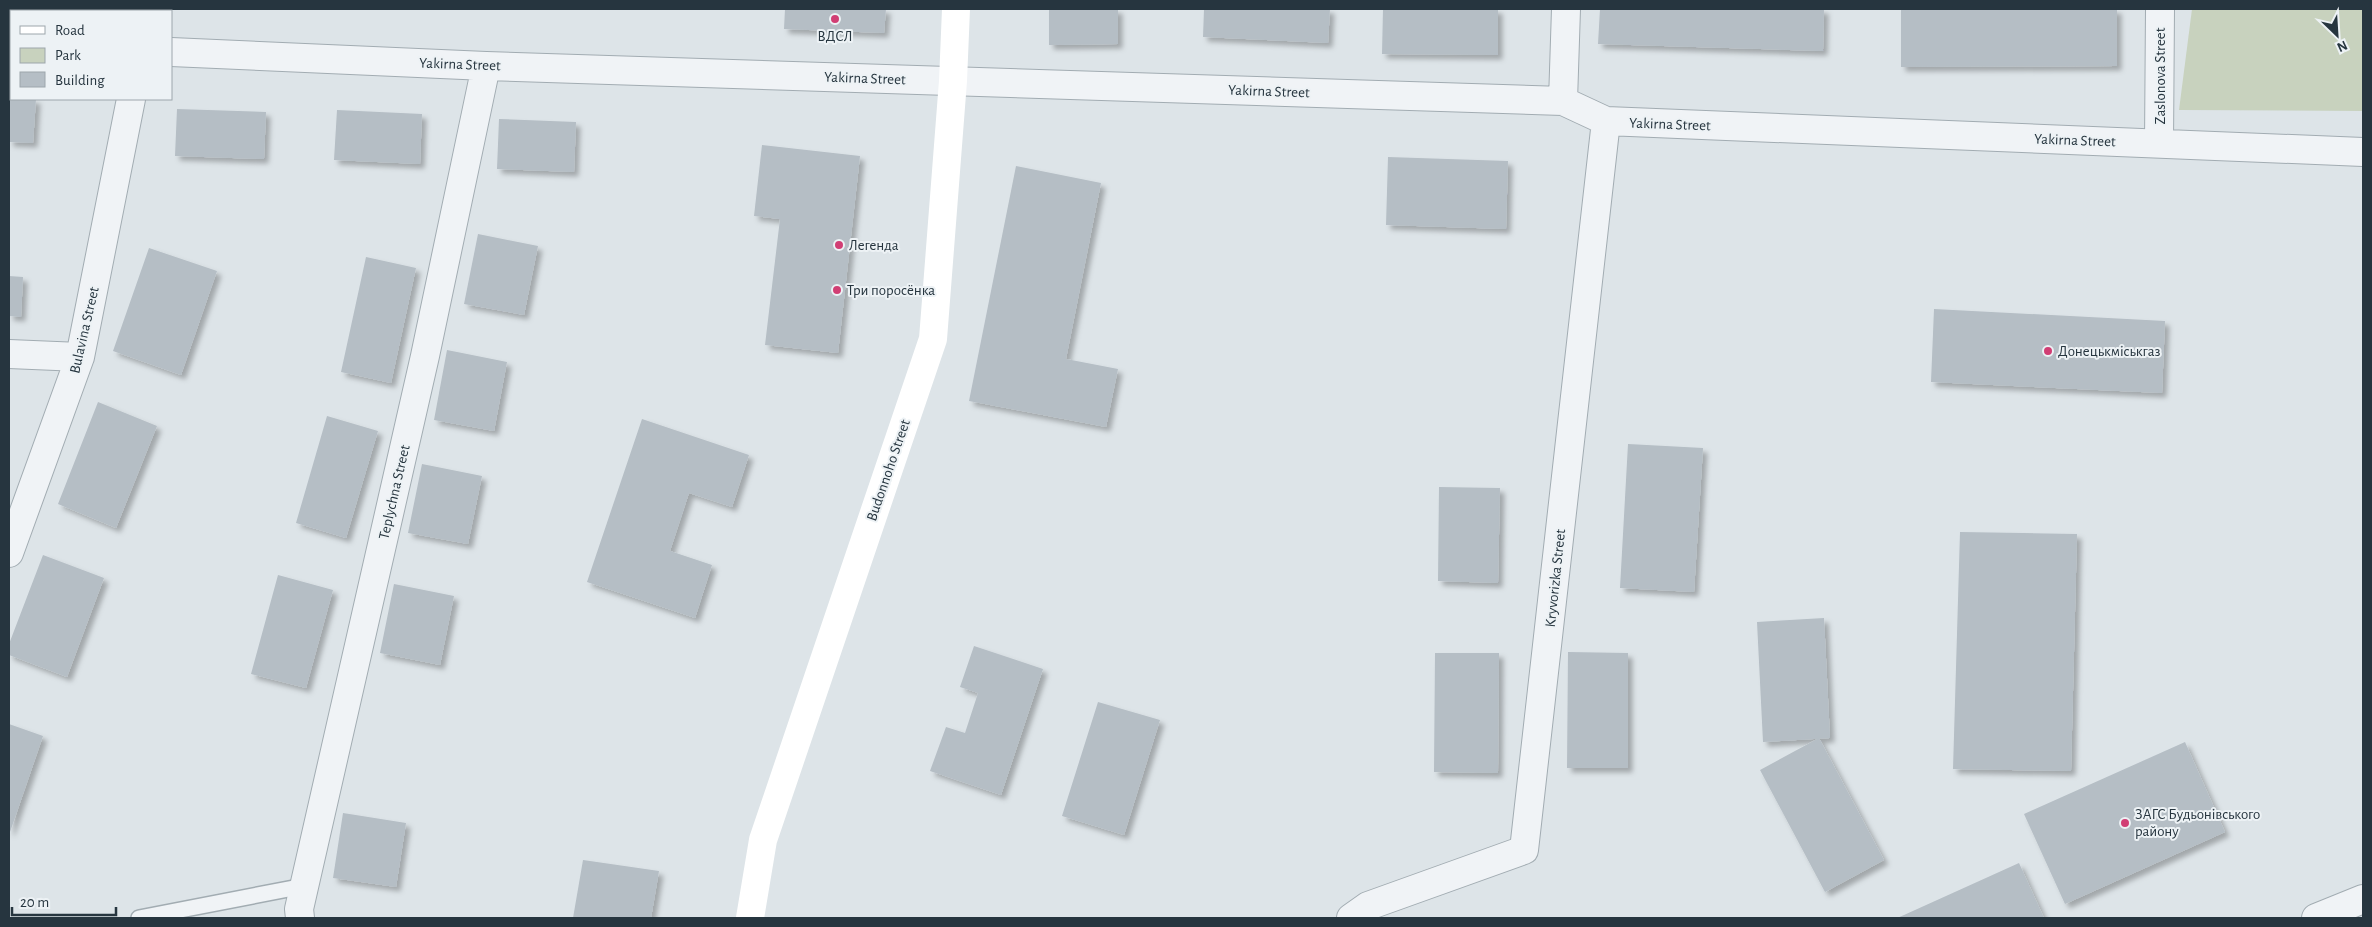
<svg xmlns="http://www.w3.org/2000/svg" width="2372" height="927" font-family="'Alegreya Sans',sans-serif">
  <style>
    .green { fill: #c8d2be }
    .building { fill: #b5bec5; filter: url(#shadow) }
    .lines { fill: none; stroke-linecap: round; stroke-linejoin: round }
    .service-casing { stroke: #a2acb2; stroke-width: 18 }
    .minor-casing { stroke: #a2acb2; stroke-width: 30 }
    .service { stroke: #f0f3f6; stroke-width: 15 }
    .minor { stroke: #f0f3f6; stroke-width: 28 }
    .secondary { stroke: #fff; stroke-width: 28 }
    .poi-dot { fill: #d13e74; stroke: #edf2f5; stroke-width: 2 }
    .labels { text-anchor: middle; stroke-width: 4; stroke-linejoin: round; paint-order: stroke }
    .poi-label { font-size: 15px; fill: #26353f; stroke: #edf2f5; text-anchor: start }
    .street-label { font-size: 15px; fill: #26353f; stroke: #edf2f5 }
  </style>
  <defs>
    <filter id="shadow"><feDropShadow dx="4.5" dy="4.5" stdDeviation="2.5" flood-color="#0004"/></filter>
  </defs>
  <rect width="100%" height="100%" fill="#dde4e8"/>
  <path class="green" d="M2192 9H2363V111L2179 110Z"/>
  <path class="building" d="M785 9H886L884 33 784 29Z
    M1049 9H1118V44L1049 45Z
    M1204 9H1330L1328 43 1203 37Z
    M1383 9H1498V55L1382 54Z
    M1600 9H1824L1823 51 1598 44Z
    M1901 9H2117V66L1901 67Z
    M9 96H11V99H36L33 143 9 142Z
    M177 109 266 112 264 159 175 156Z
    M337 110 422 114 420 164 334 160Z
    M499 119 576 122 574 172 497 169Z
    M762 145 860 156 838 353 765 345 780 219 754 216Z
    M1388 157 1508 161 1506 229 1386 225Z
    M1016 166 1101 183 1066 359 1118 369 1106 427 969 401Z
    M478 234 538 246 524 315 464 304Z
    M149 248 217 271 181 375 113 351Z
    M366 257 416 268 391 383 341 372Z
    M9 276 23 277 21 317 9 316Z
    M1934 309 2165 321 2162 393 1931 382Z
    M447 350 507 362 494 431 434 420Z
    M98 402 157 426 116 528 58 504Z
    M327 416 378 431 346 538 296 523Z
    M642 419 749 455 732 507 689 493 670 551 712 565 695 618 587 582Z
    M1628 444 1703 448 1694 592 1620 588Z
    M422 464 482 476 468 544 408 533Z
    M1439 487 1500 488 1498 583 1438 581Z
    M1960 532 2077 534 2071 771 1953 769Z
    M43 555 104 578 67 677 9 655V644Z
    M278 575 333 590 306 688 251 674Z
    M394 584 454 596 440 665 380 653Z
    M1824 618 1830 738 1763 742 1757 622Z
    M974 646 1043 669 1001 795 930 771 946 727 965 733 978 693 960 687Z
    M1568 652 1628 653V768H1567Z
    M1435 653H1499L1498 773 1434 772Z
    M1098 702 1160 720 1124 835 1062 816Z
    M9 724 43 736 10 832 9 831Z
    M1819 738 1884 860 1825 892 1760 770Z
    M2185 742 2225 832 2065 904 2024 814Z
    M343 813 406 823 396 887 333 878Z
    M583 860 659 871 651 918H573Z
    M2019 863 2044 918H1897L1904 915Z"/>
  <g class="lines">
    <g class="service-casing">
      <path id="service" d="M139 918 304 886"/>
    </g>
    <g class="minor-casing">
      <path id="minor" d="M63 11V9
        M9 45H11
        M171 52 486 66 1563 101 1606 121 2363 152
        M1563 101 1566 9
        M2159 143 2160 9
        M9 354 80 357
        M9 553 80 357 131 99
        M300 918 299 909 425 356 486 66
        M1351 918 1368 906 1524 850 1606 121
        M2316 918 2363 899"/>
    </g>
    <use href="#service" class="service"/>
    <use href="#minor" class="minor"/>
    <path class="secondary" d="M750 918 763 840 933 339 953 81 956 9"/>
  </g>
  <g class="poi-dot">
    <circle cx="835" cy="19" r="5"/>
    <circle cx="839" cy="245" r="5"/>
    <circle cx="837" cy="290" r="5"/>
    <circle cx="2048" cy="351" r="5"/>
    <circle cx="2125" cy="823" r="5"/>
  </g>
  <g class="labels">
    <g class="poi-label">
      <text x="835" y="41" text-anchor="middle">ВДСЛ</text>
      <text x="849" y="250">Легенда</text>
      <text x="847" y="295">Три поросёнка</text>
      <text x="2058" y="356">Донецькміськгаз</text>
      <text x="2135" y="819">ЗАГС Будьонівського<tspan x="2135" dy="17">району</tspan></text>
    </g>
    <g class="street-label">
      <text transform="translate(460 64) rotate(2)" y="5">Yakirna Street</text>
      <text transform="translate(2160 76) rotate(-90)" y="5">Zaslonova Street</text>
      <text transform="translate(865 78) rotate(2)" y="5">Yakirna Street</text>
      <text transform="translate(1269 91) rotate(2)" y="5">Yakirna Street</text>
      <text transform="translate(1670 124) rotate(2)" y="5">Yakirna Street</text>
      <text transform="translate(2075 140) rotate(2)" y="5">Yakirna Street</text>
      <text transform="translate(84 330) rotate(-77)" y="5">Bulavina Street</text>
      <text transform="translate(888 470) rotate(-71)" y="5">Budonnoho Street</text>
      <text transform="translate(394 492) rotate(-77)" y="5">Teplychna Street</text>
      <text transform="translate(1555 578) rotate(-84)" y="5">Kryvorizka Street</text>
    </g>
  </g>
  <rect width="2372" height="927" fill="none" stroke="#26353f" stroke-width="20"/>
  <rect x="10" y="10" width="162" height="90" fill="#edf2f5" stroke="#9da6ac"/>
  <rect x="20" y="26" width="25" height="8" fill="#ffffff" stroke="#9da6ac"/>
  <text x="55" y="35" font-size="15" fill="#26353f">Road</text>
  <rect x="20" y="48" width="25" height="15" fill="#c8d2be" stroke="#9da6ac"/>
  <text x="55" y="60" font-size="15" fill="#26353f">Park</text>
  <rect x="20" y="72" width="25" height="15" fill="#b5bec5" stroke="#9da6ac"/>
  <text x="55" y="85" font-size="15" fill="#26353f">Building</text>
  <g transform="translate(2337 35) rotate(155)" stroke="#edf2f5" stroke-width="4" paint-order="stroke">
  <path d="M0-4L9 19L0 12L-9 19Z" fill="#26353f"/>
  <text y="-8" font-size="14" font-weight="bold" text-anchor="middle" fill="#26353f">N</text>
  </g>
  <path d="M12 907v8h104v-8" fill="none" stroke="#26353f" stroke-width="2.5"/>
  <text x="20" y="907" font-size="15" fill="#26353f" stroke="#edf2f5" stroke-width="4" paint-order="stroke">20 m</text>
</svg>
